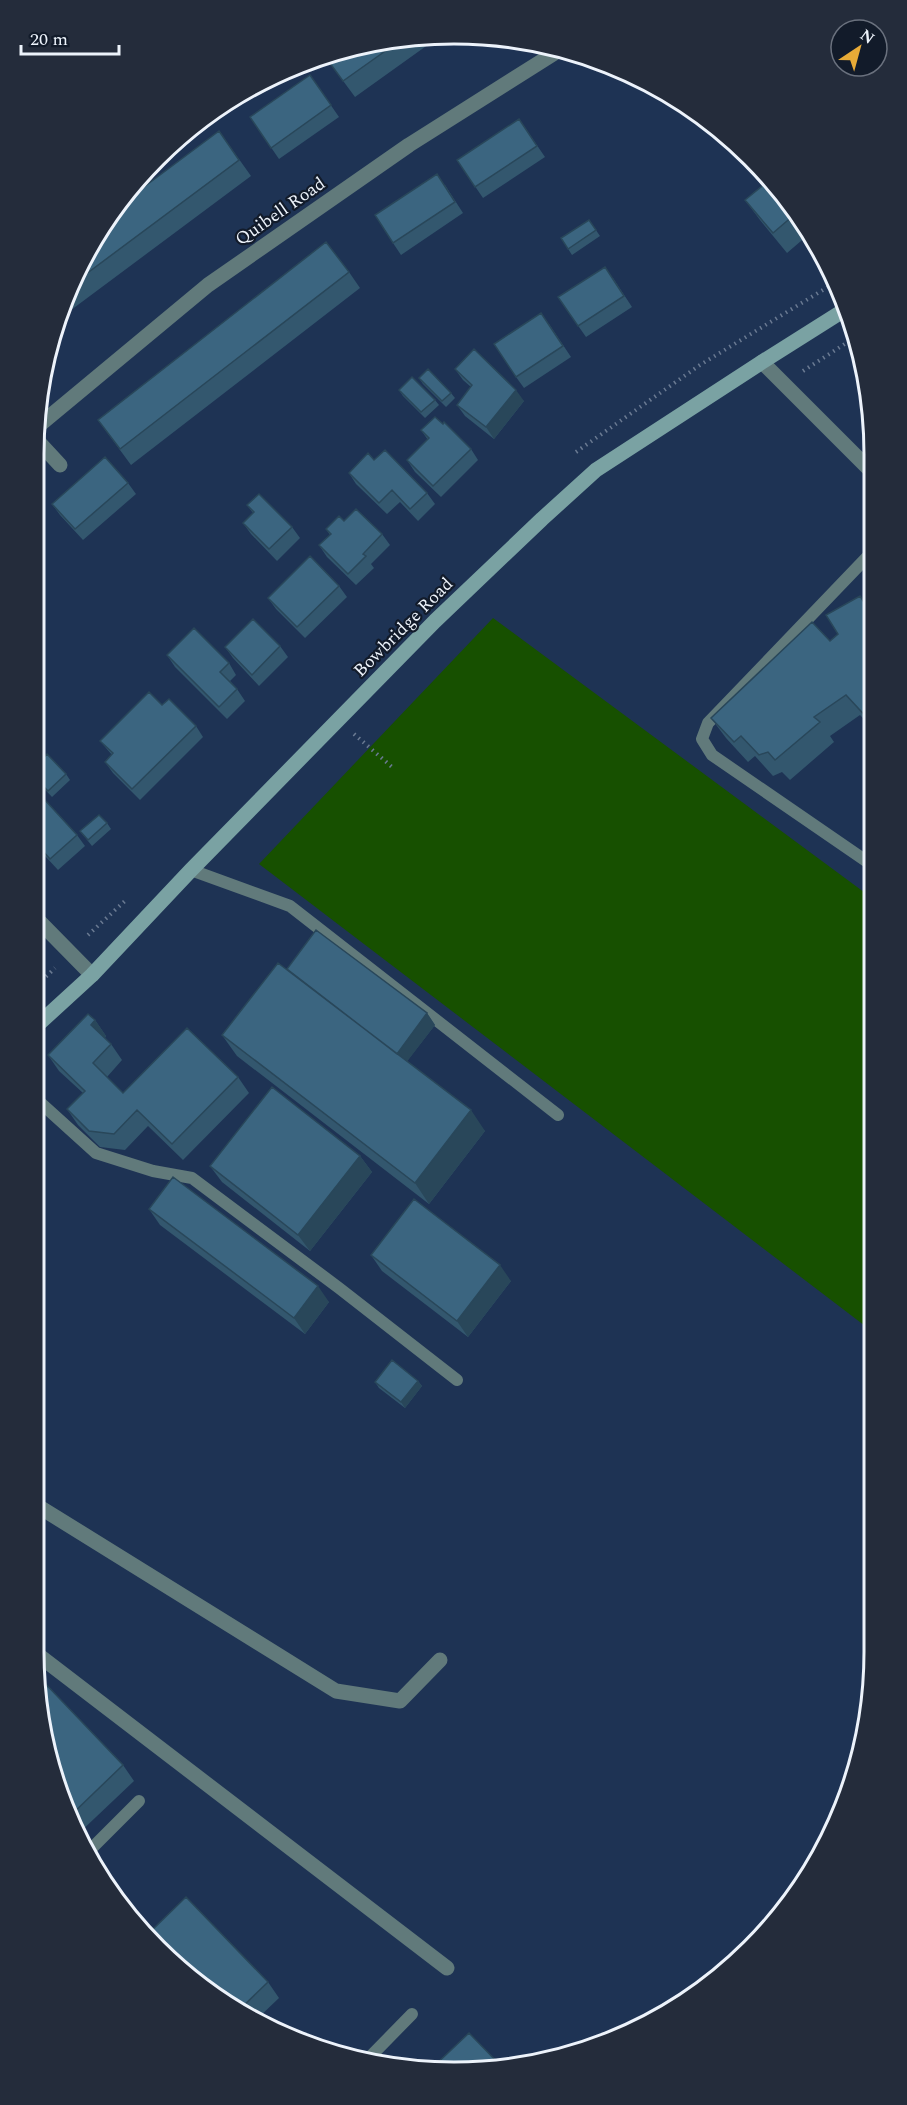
<svg xmlns="http://www.w3.org/2000/svg" width="907" height="2105" font-family="Spectral,serif">
  <style>
    .green { fill: #175000 }
    .lines { fill: none; stroke-linecap: round; stroke-linejoin: round }
    .path { stroke: #6a7a92; stroke-width: 4; stroke-dasharray: 1.5 4.5; stroke-linecap: butt }
    .lane { stroke: #617a7b; stroke-width: 12 }
    .street { stroke: #617a7b; stroke-width: 15 }
    .secondary { stroke: #7aa2a3; stroke-width: 15 }
    .wall { fill: #33576e }
    .shaded-wall { fill: #29475a }
    .building { fill: #3b6580; stroke: #29475a; stroke-width: 1.5 }
    .labels { text-anchor: middle; stroke-width: 4.5; stroke-linejoin: round; paint-order: stroke }
    .street-label { font-size: 18px; fill: #edf3fb; stroke: #121b2a }
    .rim { fill: none; stroke: #edf3fb; stroke-width: 3 }
  </style>
  <rect width="100%" height="100%" fill="#1e3354"/>
  <path class="green" d="M493 618 872 898 873 1332 259 864Z"/>
  <g class="lines">
    <path class="path" d="M803 371 854 338
      M576 452 700 365 836 282
      M354 734 392 767
      M88 935 126 900
      M33 989 55 968"/>
    <path class="lane" d="M871 553 708 723 702 739 712 755 872 865
      M191 870 290 906 558 1115
      M33 1096 96 1153 153 1171 192 1178 339 1288 457 1380
      M86 1854 139 1801
      M365 2062 412 2014"/>
    <path class="street" d="M762 362 871 471
      M37 427 208 285 409 145 561 49
      M35 438 60 465
      M33 915 92 975
      M33 1503 336 1691 400 1701 440 1660
      M33 1651 447 1968"/>
    <path class="secondary" d="M33 1029 92 975 191 870 435 621 542 519 596 470 762 362 846 309"/>
  </g>
  <path class="wall" d="M426 34H443L355 97 324 55 345 47Z
    M310 75 339 117 279 159 250 117Z
    M519 119 545 157 483 198 457 160Z
    M219 131 251 176 55 322V318L90 243Z
    M759 172 787 197 810 237 808 235 787 253 760 220 745 200 766 182Z
    M445 185 463 213 401 255 393 243Z
    M589 220 600 236 572 255 561 238Z
    M349 272 360 288 131 465 98 420Z
    M613 278 632 307 586 337 558 297Z
    M549 324 571 357 524 388 516 377Z
    M455 369 524 401 494 439 465 416 457 405 471 387 463 380Z
    M419 378 451 393 455 398 446 407 423 384Z
    M399 390 435 400 439 405 425 418 403 396Z
    M421 430 471 449 478 460 441 497 415 472 407 460 428 440Z
    M374 460 427 493 435 504 418 521 400 502 387 514 356 484 349 473Z
    M128 483 136 494 83 540 60 515 52 504Z
    M247 505 292 527 300 538 277 561 251 534 243 523 253 513Z
    M33 507 41 519 33 527Z
    M344 521 382 534 390 545 371 564 374 568 356 585 327 557 319 545 330 535 326 529Z
    M339 586 347 597 305 638 276 609 268 598Z
    M871 612V727L860 715 830 736 834 742 790 780 782 772 773 776 755 756 748 762 726 738 711 718 830 641Z
    M280 646 288 657 259 686 233 658 225 647Z
    M167 655 229 663 236 675 230 681 237 689 245 701 227 719 175 667Z
    M162 705 196 726 203 737 140 800 113 773 105 762 112 755 100 741Z
    M66 774 70 780 52 797 33 777V776Z
    M33 787 77 835 85 846 58 870 33 843Z
    M107 823 111 829 92 846 80 831Z
    M427 1013 435 1025 407 1061 485 1131 429 1204 237 1056 222 1035Z
    M95 1020 106 1036 105 1038 111 1044 122 1060 107 1077 123 1093 238 1077 249 1093 183 1160 148 1126 125 1150 100 1147 78 1125 67 1109 83 1093 59 1071 48 1055Z
    M360 1156 372 1172 310 1251 222 1182 210 1166Z
    M149 1209 329 1302 305 1334 160 1225Z
    M371 1255 511 1281 468 1337 382 1271Z
    M418 1381 422 1386 405 1408 379 1388 375 1382Z
    M123 1765 134 1781 77 1835 55 1787Z
    M146 1936 268 1982 279 1998 256 2020 244 2016Z"/>
  <path class="shaded-wall" d="M516 390 524 401 494 439 486 427Z
    M427 1013 435 1025 403 1067 395 1056Z
    M95 1020 106 1036 102 1041 91 1025Z
    M471 1110 485 1131 429 1204 415 1183Z
    M360 1156 372 1172 310 1251 298 1235Z
    M500 1265 511 1281 468 1337 457 1321Z
    M318 1286 329 1302 305 1334 294 1318Z
    M418 1381 422 1386 405 1408 401 1402Z"/>
  <path class="building" d="M405 37 343 81 324 55 345 47Z
    M310 75 331 105 271 148 250 117Z
    M519 119 537 146 475 187 457 160Z
    M219 131 239 160 70 286 90 243 113 210Z
    M759 171 787 197 804 226 794 215 773 233 745 200 767 182Z
    M437 174 455 202 393 243 375 215Z
    M589 220 596 230 568 249 561 238Z
    M326 242 349 272 120 449 98 420Z
    M605 267 624 296 578 326 558 297Z
    M541 313 563 346 516 377 494 344Z
    M474 349 516 390 486 427 457 405 472 385 455 369Z
    M428 369 451 393 442 401 419 378Z
    M412 377 435 400 421 412 399 390Z
    M435 417 443 424 444 422 471 449 433 486 407 460 429 438 421 430Z
    M385 450 427 493 410 509 392 490 379 503 349 473 368 453 374 460Z
    M105 457 128 483 75 529 52 504Z
    M259 494 292 527 269 549 243 523 254 512 247 505Z
    M356 509 382 534 363 554 366 556 348 574 319 545 331 534 326 529 339 516 344 521Z
    M310 556 339 586 297 627 268 598Z
    M860 596 871 613V722L846 695 814 717 820 722 775 760 768 752 759 755 741 736 734 742 711 718 812 622 830 641 838 634 826 615Z
    M253 619 280 646 252 675 225 647Z
    M194 628 229 663 220 672 237 689 219 707 167 655Z
    M149 692 162 705 169 699 196 726 132 789 105 762 113 753 100 741Z
    M47 754 66 774 48 791 33 776V768Z
    M33 787 77 835 50 859 33 840Z
    M99 815 107 823 88 840 80 831Z
    M316 930 427 1013 397 1054 287 969Z
    M278 963 471 1110 415 1183 222 1035Z
    M88 1014 95 1020 91 1025 111 1044 93 1063 123 1093 187 1028 238 1077 172 1144 137 1110 114 1134 89 1131 67 1109 85 1091 48 1055Z
    M272 1087 360 1156 298 1235 210 1166Z
    M173 1177 318 1286 294 1318 149 1209Z
    M414 1199 500 1265 457 1321 371 1255Z
    M392 1360 418 1381 401 1402 375 1382Z
    M38 1676 123 1765 69 1817 55 1787 37 1677Z
    M186 1897 268 1982 238 2011 146 1936Z
    M469 2033 502 2067 453 2072 430 2070Z"/>
  <g class="labels">
    <g class="street-label">
      <text transform="translate(280 211) rotate(-35)" y="6">Quibell Road</text>
      <text transform="translate(403 627) rotate(-45)" y="6">Bowbridge Road</text>
    </g>
  </g>
  <path d="M0 0H907V2105H0ZM454 44H454A410 410 0 0 1 864 454V1652A410 410 0 0 1 454 2062H454A410 410 0 0 1 44 1652V454A410 410 0 0 1 454 44Z" fill="#242c3b" fill-rule="evenodd"/>
  <path class="rim" d="M454 44H454A410 410 0 0 1 864 454V1652A410 410 0 0 1 454 2062H454A410 410 0 0 1 44 1652V454A410 410 0 0 1 454 44Z"/>
  <g transform="translate(859 48) rotate(36)"><circle r="28" fill="#121b2a" stroke="#6a717e" stroke-width="1.5"/>
  <path d="M0-4.5L10 22L0 15L-10 22Z" fill="#e8ab37"/>
  <text y="-9" font-size="16" font-weight="bold" text-anchor="middle" fill="#edf3fb">N</text>
  </g>
  <path d="M21 45v9h98v-9" fill="none" stroke="#edf3fb" stroke-width="3"/>
  <text x="30" y="45" font-size="18" fill="#edf3fb" stroke="#121b2a" stroke-width="4.5" paint-order="stroke">20 m</text>
</svg>
